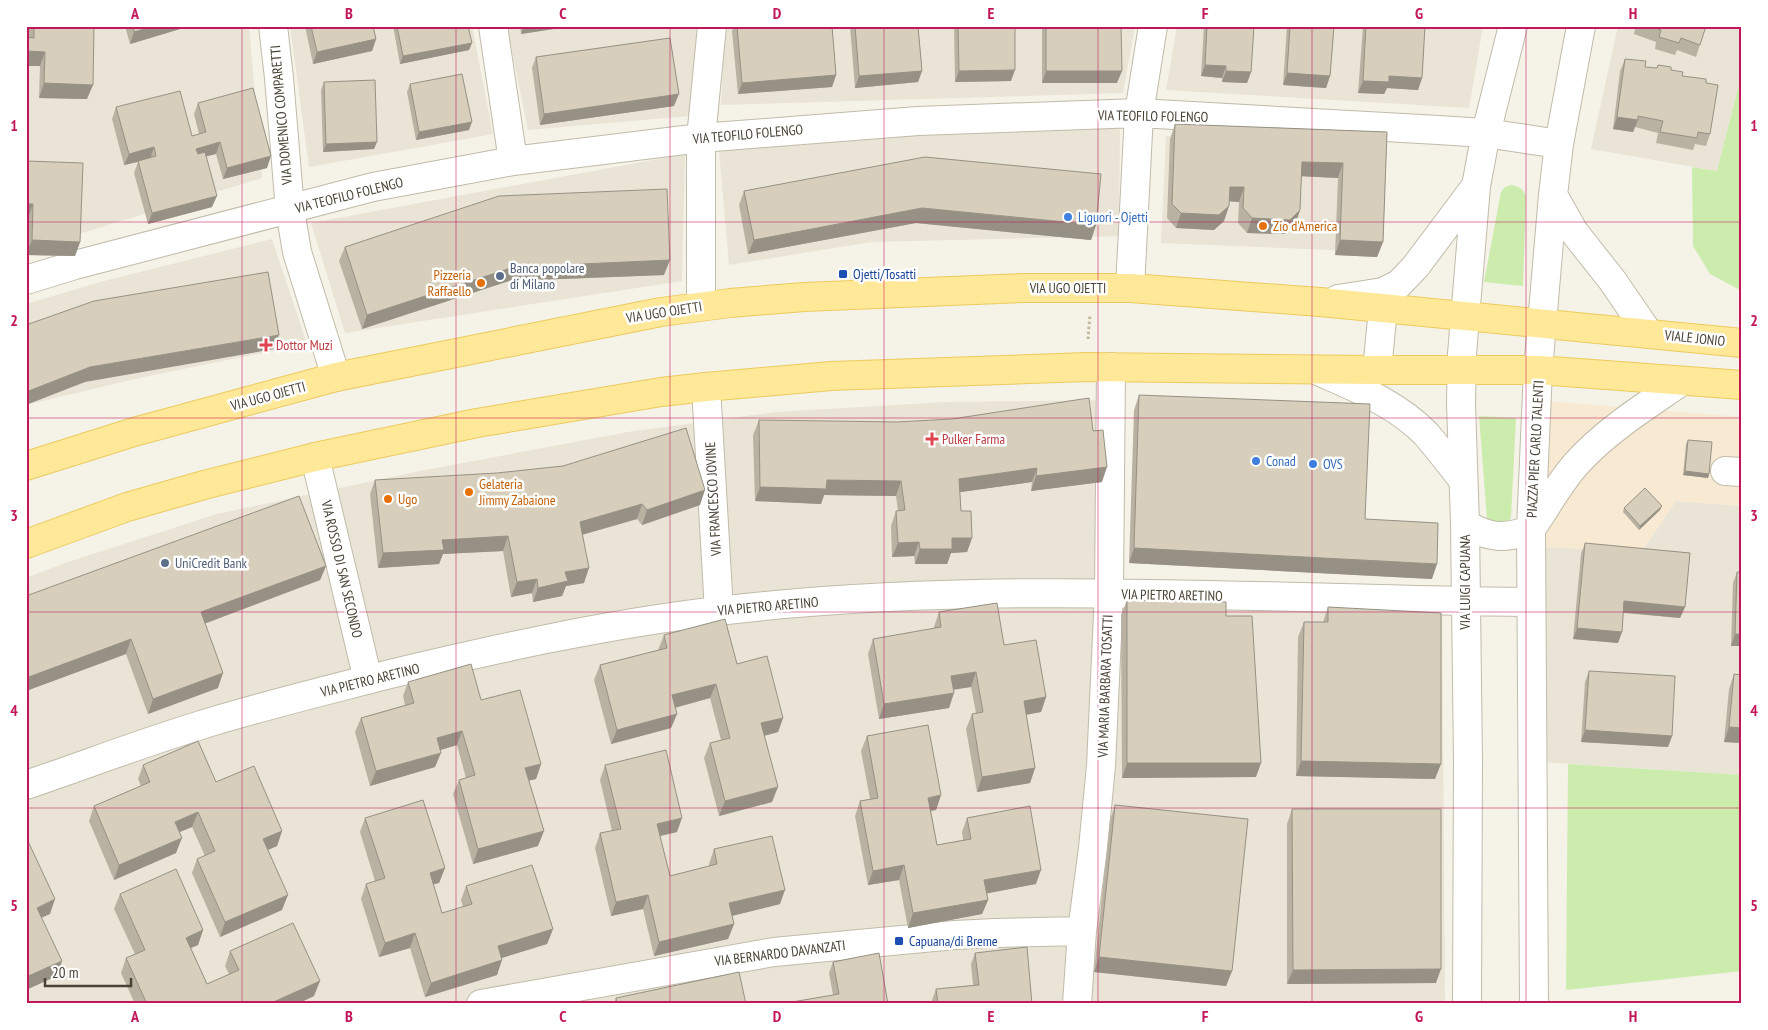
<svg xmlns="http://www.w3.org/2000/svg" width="1768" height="1030" font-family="'PT Sans Narrow',sans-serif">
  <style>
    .residential { fill: #e9e4d5 }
    .commercial { fill: #f8ead2 }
    .green { fill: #ccecae }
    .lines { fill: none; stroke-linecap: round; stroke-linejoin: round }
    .minor-casing { stroke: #c1bba9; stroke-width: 30 }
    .major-casing { stroke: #eccb5e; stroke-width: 30 }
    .path { stroke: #c4b89a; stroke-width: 3; stroke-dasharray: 2.5 2.5; stroke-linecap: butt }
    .minor { stroke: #fff; stroke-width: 28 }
    .major { stroke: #ffe897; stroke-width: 28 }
    .wall { fill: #b9b2a2 }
    .shaded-wall { fill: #969184 }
    .building { fill: #d7cfbc; stroke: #969184 }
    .grid { fill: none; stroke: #c2185b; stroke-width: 1; stroke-opacity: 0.55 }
    .shop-dot { fill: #3f7fe0; stroke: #fff; stroke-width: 2 }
    .food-dot { fill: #e8710a; stroke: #fff; stroke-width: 2 }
    .transit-dot { fill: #1a4fb4; stroke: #fff; stroke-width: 2 }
    .service-dot { fill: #5c6f8a; stroke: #fff; stroke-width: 2 }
    .health-dot { fill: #e0444e; stroke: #fff; stroke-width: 2 }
    .labels { text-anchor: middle; stroke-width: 5; stroke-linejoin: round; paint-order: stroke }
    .street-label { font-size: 14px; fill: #494336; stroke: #fff }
    .shop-label { font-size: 14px; fill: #366cbe; stroke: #fff; text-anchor: start }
    .food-label { font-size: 14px; fill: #c56008; stroke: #fff; text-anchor: start }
    .service-label { font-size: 14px; fill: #4e5e75; stroke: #fff; text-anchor: start }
    .transit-label { font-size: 14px; fill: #164399; stroke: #fff; text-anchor: start }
    .health-label { font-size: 14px; fill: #be3a42; stroke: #fff; text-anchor: start }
    .neatline { fill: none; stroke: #c2185b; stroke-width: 2 }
    .grid-label { font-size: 16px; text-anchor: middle; font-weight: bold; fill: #c2185b }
  </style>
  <rect width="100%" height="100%" fill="#f5f2e8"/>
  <path class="residential" d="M26 26H249L262 178 26 250Z
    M290 26H472L493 134 309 167Z
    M507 26H697L689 116 528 130Z
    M725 26H1135L1123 93 721 105Z
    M1177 26H1483L1469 108 1166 90Z
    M1618 26H1742V72L1717 171 1591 149Z
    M1120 127 1119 236 872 242 729 265 719 151 795 139Z
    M1166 136 1385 145 1380 252 1161 243Z
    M685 154 682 281 345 333 311 223Z
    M272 239 307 344 139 378 26 405V304L104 281Z
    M1122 400 1115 587 1442 585 1445 1004H26V578L65 563 217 514 420 471 628 432 776 412 947 402Z
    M1676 501 1742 506V775L1541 762 1539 547 1642 551Z"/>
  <path class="commercial" d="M1547 401 1742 417V506L1676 501 1642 551 1539 547Z"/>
  <path class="green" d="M1742 72V291L1710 274 1693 246 1692 167 1717 171Z
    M1511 185C1519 186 1523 189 1526 196L1523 286 1484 282 1501 192 1505 187Z
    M1479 416 1516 418 1511 517 1509 522 1490 524 1487 519Z
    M1568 764 1742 775V971L1566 990Z"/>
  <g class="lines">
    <g class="minor-casing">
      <path id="minor" d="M273 26 279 78 290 210 297 252 336 377
        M493 26 513 161
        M1553 195 1574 232 1612 280 1649 334
        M26 280 75 265 373 187 513 161 701 138 918 121 1139 113 1438 130 1486 133 1559 144
        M1130 288 1139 113 1153 26
        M1338 299 1383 292 1399 284 1416 266 1476 186
        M701 306V138L712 26
        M1316 370C1354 387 1396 403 1426 434 1439 449 1451 465 1463 480
        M1377 370 1383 309
        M706 387 719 611
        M315 457 368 680
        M1725 471 1742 472
        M1465 524C1489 538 1505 540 1531 529
        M1531 529C1546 508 1559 483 1577 463 1607 430 1646 406 1682 381
        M26 785C85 765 142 743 201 725 262 706 324 691 386 675 495 649 606 624 718 611 988 579 1260 599 1531 602
        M481 1004 774 952 955 935 995 933 1082 931
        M1077 1004 1082 931 1093 848 1101 766 1109 593 1111 367
        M1467 1004 1468 761 1465 524 1461 403 1462 354 1476 186 1486 133 1513 26
        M1534 1004 1531 529 1538 370 1553 195 1559 144 1581 26"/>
    </g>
    <g class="major-casing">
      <path id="major" d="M26 466 134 432 336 377 661 312 730 303 804 297 1023 288H1130L1320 302 1742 343
        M26 544 127 507 204 485 315 457 477 423 661 392 706 387 831 376 1086 367 1377 370H1538L1742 385"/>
    </g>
    <path class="path" d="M1088 339 1090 315"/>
    <use href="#minor" class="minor"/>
    <use href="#major" class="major"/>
  </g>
  <path class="wall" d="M29 26H94L87 99 39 98 40 66H28L27 102 26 105V37L29 38Z
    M125 26H190L130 44Z
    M305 26H373L376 39 372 51 313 64Z
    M393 26H468L472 43 469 50 400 64Z
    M520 26H573L521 34Z
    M734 26H832L836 75 832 87 738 94 732 31Z
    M850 26H918L922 71 918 82 855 88Z
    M954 26H1015L1011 81 955 82Z
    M1042 26H1121L1117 83H1042Z
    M1204 26H1254L1251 72 1247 83 1222 82V78L1201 76Z
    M1287 26H1334L1330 76 1326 88 1283 85Z
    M1363 26H1425L1422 78 1418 90 1387 88 1384 94 1358 93Z
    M1636 26H1706L1696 57 1677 50 1675 55 1655 49 1656 42 1634 34Z
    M536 57 674 106 540 125 532 68Z
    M1625 59 1645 67 1671 70 1682 76 1710 134 1706 146 1695 144 1693 150 1656 143 1658 133 1635 127 1633 132 1613 129 1620 71Z
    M324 82 374 149 323 152 321 90Z
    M410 84 469 130 416 140 407 92Z
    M198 103 267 168 223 179 216 154 206 156 212 207 148 224 134 173 138 162 124 165 112 119 116 107 192 136 199 134 194 114Z
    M1175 124 1387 132 1383 242 1377 257 1335 255 1338 178 1301 176 1300 210 1295 225 1285 234 1247 233 1238 223 1239 202 1229 201V206L1224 221 1214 230 1176 228 1167 218 1170 139Z
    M26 161 80 242 75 256 26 255 28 218H26Z
    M744 191 1096 225 1091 240 916 223 748 254 739 205Z
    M345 247 664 275 509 281 362 329 339 261Z
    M1139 395 1365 519 1432 579 1129 563 1134 410Z
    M759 420 1093 431 1102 482 1031 491 1032 482 960 492 961 511 972 538 967 552 951 553 947 564H915L914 556 892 557 891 526 896 511H898L896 496 824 495 821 504 755 501 753 435Z
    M1688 440 1709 474 1708 478 1683 475 1686 444Z
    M375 480 700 505 642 525 637 519 582 535 584 583 566 586 562 596 533 602 532 593 511 597 503 551 443 554 439 564 378 568 370 494Z
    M1624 508 1660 510 1639 530 1623 512Z
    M1585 543 1685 607 1680 618 1623 613 1622 632 1618 643 1573 639 1581 554Z
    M326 566 320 580 205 623 218 688 148 714 126 654 26 691V596Z
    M1737 572 1742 646H1731L1733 583Z
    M1127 600 1226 616 1256 777 1122 778 1121 615Z
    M1328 607 1435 779 1296 776 1298 637 1304 622H1323Z
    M939 612 1004 645 1046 697 1041 712 1026 715 1035 768 1030 783 977 792 966 729 972 714 976 713 971 687 954 689 949 708 879 719 868 654 873 639 934 629V627Z
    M664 635 737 664 783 718 778 732 764 736 772 802 719 816 704 758 710 743 721 740 710 698 675 708 677 714 671 728 611 744 594 680 600 665 658 650Z
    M1589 671 1672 736 1668 747 1581 742 1585 682Z
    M1734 674 1742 743 1724 742 1729 689Z
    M408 682 481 700 541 764 536 779 529 780 538 846 473 864 453 794 459 780 466 778 457 745 440 750 435 767 370 786 355 732 361 718 405 705 403 696Z
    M867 736 941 795 936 810 931 811 937 845 963 840 962 832 967 818 1036 884 986 893 988 900 982 914 908 928 899 880 868 885 855 816 860 801 870 799 861 751Z
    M143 765 216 782 282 831 277 846 268 850 282 910 220 937 192 873 197 859 205 856 192 827 179 832 176 853 114 880 89 821 94 806 141 786 138 779Z
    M605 765 677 832 660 836 670 876 709 866V864L714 849 780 904 732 916 734 924 728 939 654 956 643 909 611 916 595 848 600 833 612 831 600 780Z
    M1115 805 1232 971 1226 986 1094 972 1110 820Z
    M1292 809 1436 983 1287 984V824Z
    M365 818 445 868 439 883 433 884 442 913 463 907 461 900 466 886 553 929 547 944 501 958 497 975 425 997 410 948 379 957 361 899 366 884 375 881 360 832Z
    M120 894 203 930 198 945 191 948 207 984 229 974 225 966 230 951 314 996 297 1004H135L121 973 126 958 135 954 114 909Z
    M975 953 1032 1004H932V1000L936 989 973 985 971 964Z
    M833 962 888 1004H791L792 1002 833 995 829 973Z
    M616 998 746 1004H614Z"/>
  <path class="shaded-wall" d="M155 26H190L130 44 134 32Z
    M524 26H573L521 34Z
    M376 39 372 51 313 64 317 52Z
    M472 43 469 50 400 64 403 56Z
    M26 51 45 52 40 66H26Z
    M1205 65 1226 66 1222 78 1201 76Z
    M1015 70 1011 81 955 82 959 71Z
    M922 71 918 82 855 88 859 76Z
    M1046 71H1122L1117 83H1042Z
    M1226 71 1251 72 1247 83 1222 82Z
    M1287 73 1330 76 1326 88 1283 85Z
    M836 75 832 87 738 94 742 83Z
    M1389 76 1422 78 1418 90 1387 88 1384 94 1358 93 1363 81Z
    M44 83 93 85 87 99 39 98Z
    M679 94 674 106 540 125 544 114Z
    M1617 117 1638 120 1633 132 1613 129Z
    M472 122 469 130 416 140 419 132Z
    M220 142 216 154 192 160 196 149Z
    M377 142 374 149 323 152 326 144Z
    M154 147 150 159 124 165 129 154Z
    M271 156 267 168 223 179 227 168Z
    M1302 162 1343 163 1338 178 1297 176Z
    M1230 187H1244L1239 202 1225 201Z
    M217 196 212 207 148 224 152 213Z
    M26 204H33L28 218H26Z
    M1229 206 1224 221 1214 230 1176 228 1181 213Z
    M922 208 1096 225 1091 240 916 223 748 254 754 240Z
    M1300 210 1295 225 1285 234 1247 233 1252 218Z
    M32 240 80 242 75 256 26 255Z
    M1340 240 1383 242 1377 257 1335 255Z
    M670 260 664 275 509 281 362 329 367 315 514 267Z
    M279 335 274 349 85 382 26 405V392L90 367Z
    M1107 467 1102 482 1031 491 1036 476Z
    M1037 468 1032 482 954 493 959 479Z
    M1685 471 1709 474 1708 478 1683 475Z
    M827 480 901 481 896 496 824 495 821 504 755 501 760 487Z
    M705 490 700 505 642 525 647 510Z
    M642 504 637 519 574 537 580 522Z
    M1662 506 1660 510 1639 530 1640 526Z
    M508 536 503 551 443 554 439 564 378 568 383 553 442 540Z
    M952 538H972L967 552 951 553 947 564H915L920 549Z
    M919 542 914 556 892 557 898 543Z
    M1134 548 1437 564 1432 579 1129 563Z
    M326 566 320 580 196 627 201 612Z
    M589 568 584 583 566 586 562 596 533 602 538 588 565 572Z
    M537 579 532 593 511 597 517 582Z
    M1624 601 1685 607 1680 618 1620 612Z
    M1577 628 1622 632 1618 643 1573 639Z
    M1735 634H1742V646H1731Z
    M131 639 126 654 26 691V678Z
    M976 672 971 687 946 691 951 676Z
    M223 673 218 688 148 714 153 699Z
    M716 684 710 698 666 710 672 695Z
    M954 693 949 708 879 719 884 704Z
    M1046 697 1041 712 1018 716 1024 701Z
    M677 714 671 728 611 744 617 730Z
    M783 718 778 732 756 738 761 723Z
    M1729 727 1742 728V743L1724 742Z
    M1585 730 1672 736 1668 747 1581 742Z
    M462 731 457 745 431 753 437 738Z
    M441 753 435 767 370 786 376 771Z
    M1301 761 1441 764 1435 779 1296 776Z
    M1127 763H1261L1256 777 1122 778Z
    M541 764 536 779 520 783 525 768Z
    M1035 768 1030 783 977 792 982 777Z
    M778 787 772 802 719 816 725 801Z
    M941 795 936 810 923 812 928 798Z
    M198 812 192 827 170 836 175 822Z
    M682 818 677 832 651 838 657 824Z
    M282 831 277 846 258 854 263 839Z
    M544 831 538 846 473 864 478 849Z
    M182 838 176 853 114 880 119 865Z
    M904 865 899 880 868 885 873 871Z
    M445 868 439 883 424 887 430 873Z
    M1041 870 1036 884 979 895 984 880Z
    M785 890 780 904 723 918 729 903Z
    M288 895 282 910 220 937 225 922Z
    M648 895 643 909 611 916 616 902Z
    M55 899 50 914 32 922 37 908Z
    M988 900 982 914 908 928 913 913Z
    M734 924 728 939 654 956 659 942Z
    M553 929 547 944 492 961 498 946Z
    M203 930 198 945 181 952 186 938Z
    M415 933 410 948 379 957 385 943Z
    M1099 957 1232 971 1226 986 1094 972Z
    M502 960 497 975 425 997 431 983Z
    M62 961 57 976 26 990V977Z
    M1441 969 1436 983 1287 984 1293 970Z
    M320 981 314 996 297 1004H269Z"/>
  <path class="building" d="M34 26H94L93 85 44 83 45 52 26 51V37L34 38Z
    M133 26H155L134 32Z
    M311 26H373L376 39 317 52Z
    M397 26H468L472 43 403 56Z
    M737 26H832L836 75 742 83Z
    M855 26H918L922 71 859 76Z
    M958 26H1015V70L959 71Z
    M1046 26H1121L1122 71H1046Z
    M1207 26H1254L1251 72 1226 71V66L1205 65Z
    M1290 26H1334L1330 76 1287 73Z
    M1366 26H1425L1422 78 1389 76V82L1363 81Z
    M1649 26H1706L1700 45 1681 38 1679 43 1659 37 1661 30Z
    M670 38 679 94 544 114 536 57Z
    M26 57H28L27 102H26Z
    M1625 59 1646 61 1645 67 1657 68 1658 65 1671 67V70L1683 72 1682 76 1706 79V83L1718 85 1710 134 1698 132 1697 138 1660 132 1663 121 1638 116V120L1617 117Z
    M462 74 472 122 419 132 410 84Z
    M375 80 377 142 326 144 324 82Z
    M253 88 271 156 227 168 220 142 196 149 198 154 205 152 217 196 152 213 138 161 156 156 154 147 129 154 116 107 180 91 192 136 206 132 198 103Z
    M1175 124 1387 132 1383 242 1340 240 1343 163 1302 162 1300 210 1290 220 1252 218 1243 208 1244 187H1230L1229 206 1219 215 1181 213 1172 204Z
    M925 157 1101 174 1096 225 922 208 754 240 744 191Z
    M26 161 83 163 80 242 32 240 33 204H26Z
    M667 189 670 260 514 267 367 315 345 247 499 196Z
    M268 272 279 335 90 367 26 392V325L94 301Z
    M1139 395 1370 404 1365 519 1438 523 1437 564 1134 548Z
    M1089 398 1093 431 1103 430 1107 467 1036 476 1037 468 959 479 961 511H971L972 538H952V549H920L919 542 898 543 896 511 905 510 901 481 827 480 826 489 760 487 759 420 897 422 952 419Z
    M686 428 705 490 647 510 642 504 580 522 589 568 565 572 568 581 538 588 537 579 517 582 508 536 442 540 444 550 383 553 375 480 497 473 563 466Z
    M1688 440 1712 442 1709 474 1685 471Z
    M1645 488 1662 506 1640 526 1624 508Z
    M299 496 326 566 201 612 223 673 153 699 131 639 26 678V596Z
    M1585 543 1690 553 1685 607 1624 601 1622 632 1577 628Z
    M1737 572H1742V634H1735Z
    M1127 600 1226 602V616H1252L1261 763H1127Z
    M997 603 1004 645 1036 640 1046 697 1024 701 1035 768 982 777 972 714 983 712 976 672 951 676 954 693 884 704 873 639 941 627 939 612Z
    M1328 607 1441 613V764L1301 761 1304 622H1328Z
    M725 619 737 664 767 656 783 718 761 723 778 787 725 801 710 743 730 738 716 684 672 695 677 714 617 730 600 665 667 648 664 635Z
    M471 664 481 700 520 690 541 764 525 768 544 831 478 849 459 780 475 775 462 731 437 738 441 753 376 771 361 718 414 703 408 682Z
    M1589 671 1675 676 1672 736 1585 730Z
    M1734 674 1742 675V728L1729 727Z
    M928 725 941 795 928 798 937 845 971 839 967 818 1030 806 1041 870 984 880 988 900 913 913 904 865 873 871 860 801 878 798 867 736Z
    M198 741 216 782 254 766 282 831 263 839 288 895 225 922 197 859 215 851 198 812 175 822 182 838 119 865 94 806 150 782 143 765Z
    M666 750 682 818 657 824 670 876 717 864 714 849 772 836 785 890 729 903 734 924 659 942 648 895 616 902 600 833 621 829 605 765Z
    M423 800 445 868 430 873 442 913 472 904 466 886 532 865 553 929 498 946 502 960 431 983 415 933 385 943 366 884 385 878 365 818Z
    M1115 805 1248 819 1232 971 1099 957Z
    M1292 809H1441V969L1293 970Z
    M27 839 55 899 37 908 62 961 26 977Z
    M176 869 203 930 186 938 207 984 239 970 230 951 293 923 320 981 269 1004H147L126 958 145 950 120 894Z
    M1027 947 1032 1004H938L936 989 979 985 975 953Z
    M879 953 888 1004H792V1002L839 994 833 962Z
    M739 972 746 1004H617L616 998Z
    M1100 1002 1199 1004H1100Z"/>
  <path class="grid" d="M242 26V1004M456 26V1004M670 26V1004M884 26V1004M1098 26V1004M1312 26V1004M1526 26V1004M26 222H1742M26 418H1742M26 612H1742M26 808H1742"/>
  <g class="shop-dot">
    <circle cx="1068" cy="217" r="5"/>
    <circle cx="1256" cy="461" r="5"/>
    <circle cx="1313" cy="464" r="5"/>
  </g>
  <g class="food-dot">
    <circle cx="1263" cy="226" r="5"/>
    <circle cx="481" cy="283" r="5"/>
    <circle cx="469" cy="492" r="5"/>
    <circle cx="388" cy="499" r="5"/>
  </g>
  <g class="transit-dot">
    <rect x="838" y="269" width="10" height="10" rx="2.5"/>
    <rect x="894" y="936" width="10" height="10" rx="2.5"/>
  </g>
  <g class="service-dot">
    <circle cx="500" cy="276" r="5"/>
    <circle cx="165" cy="563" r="5"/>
  </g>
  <g class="health-dot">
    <path d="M263.5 337.5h5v5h5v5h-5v5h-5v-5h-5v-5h5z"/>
    <path d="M929.5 431.5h5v5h5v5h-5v5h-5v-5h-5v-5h5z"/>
  </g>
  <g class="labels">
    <g class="street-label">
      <text transform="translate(281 115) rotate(-95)" y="5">VIA DOMENICO COMPARETTI</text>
      <text transform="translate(1153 116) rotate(1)" y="5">VIA TEOFILO FOLENGO</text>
      <text transform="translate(748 134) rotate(-5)" y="5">VIA TEOFILO FOLENGO</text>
      <text transform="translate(349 195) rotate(-14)" y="5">VIA TEOFILO FOLENGO</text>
      <text x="1068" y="293">VIA UGO OJETTI</text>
      <text transform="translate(664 312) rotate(-9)" y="5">VIA UGO OJETTI</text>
      <text transform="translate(1695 338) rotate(6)" y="5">VIALE JONIO</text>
      <text transform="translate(268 396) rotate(-15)" y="5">VIA UGO OJETTI</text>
      <text transform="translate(1535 449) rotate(-87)" y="5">PIAZZA PIER CARLO TALENTI</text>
      <text transform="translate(713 499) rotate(-93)" y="5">VIA FRANCESCO JOVINE</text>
      <text transform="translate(342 569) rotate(77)" y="5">VIA ROSSO DI SAN SECONDO</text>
      <text transform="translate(1465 582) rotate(-90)" y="5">VIA LUIGI CAPUANA</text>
      <text transform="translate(1172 595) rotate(1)" y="5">VIA PIETRO ARETINO</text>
      <text transform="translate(768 606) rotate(-5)" y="5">VIA PIETRO ARETINO</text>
      <text transform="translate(370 680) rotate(-14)" y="5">VIA PIETRO ARETINO</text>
      <text transform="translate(1105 686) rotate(-88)" y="5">VIA MARIA BARBARA TOSATTI</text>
      <text transform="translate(780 953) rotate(-7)" y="5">VIA BERNARDO DAVANZATI</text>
    </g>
    <g class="shop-label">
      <text x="1078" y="222">Liguori - Ojetti</text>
      <text x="1266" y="466">Conad</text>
      <text x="1323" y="469">OVS</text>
    </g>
    <g class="food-label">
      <text x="1273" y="231">Zio d'America</text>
      <text x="471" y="280" text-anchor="end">Pizzeria<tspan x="471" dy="16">Raffaello</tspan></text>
      <text x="479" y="489">Gelateria<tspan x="479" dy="16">Jimmy Zabaione</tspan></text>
      <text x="398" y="504">Ugo</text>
    </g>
    <g class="service-label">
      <text x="510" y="273">Banca popolare<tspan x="510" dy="16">di Milano</tspan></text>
      <text x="175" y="568">UniCredit Bank</text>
    </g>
    <g class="transit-label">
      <text x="853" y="279">Ojetti/Tosatti</text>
      <text x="909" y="946">Capuana/di Breme</text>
    </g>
    <g class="health-label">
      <text x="276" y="350">Dottor Muzi</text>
      <text x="942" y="444">Pulker Farma</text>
    </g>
  </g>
  <rect width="1768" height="1030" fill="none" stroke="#ffffff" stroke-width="55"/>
  <path d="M45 978v8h86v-8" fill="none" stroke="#494336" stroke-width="2.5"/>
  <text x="52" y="978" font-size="15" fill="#494336" stroke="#ffffff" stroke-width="4" paint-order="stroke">20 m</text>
  <rect x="28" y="28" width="1712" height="974" class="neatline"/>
  <g class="grid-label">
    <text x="135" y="19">A</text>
    <text x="349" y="19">B</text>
    <text x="563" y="19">C</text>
    <text x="777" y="19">D</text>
    <text x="991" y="19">E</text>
    <text x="1205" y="19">F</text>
    <text x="1419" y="19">G</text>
    <text x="1633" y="19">H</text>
    <text x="14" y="131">1</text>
    <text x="1754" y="131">1</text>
    <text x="14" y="326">2</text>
    <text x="1754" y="326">2</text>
    <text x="14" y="521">3</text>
    <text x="1754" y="521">3</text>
    <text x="14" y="716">4</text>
    <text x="1754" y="716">4</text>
    <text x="14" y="911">5</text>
    <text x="1754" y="911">5</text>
    <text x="135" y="1022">A</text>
    <text x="349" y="1022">B</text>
    <text x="563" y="1022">C</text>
    <text x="777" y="1022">D</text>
    <text x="991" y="1022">E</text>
    <text x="1205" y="1022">F</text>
    <text x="1419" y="1022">G</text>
    <text x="1633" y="1022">H</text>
  </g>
</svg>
